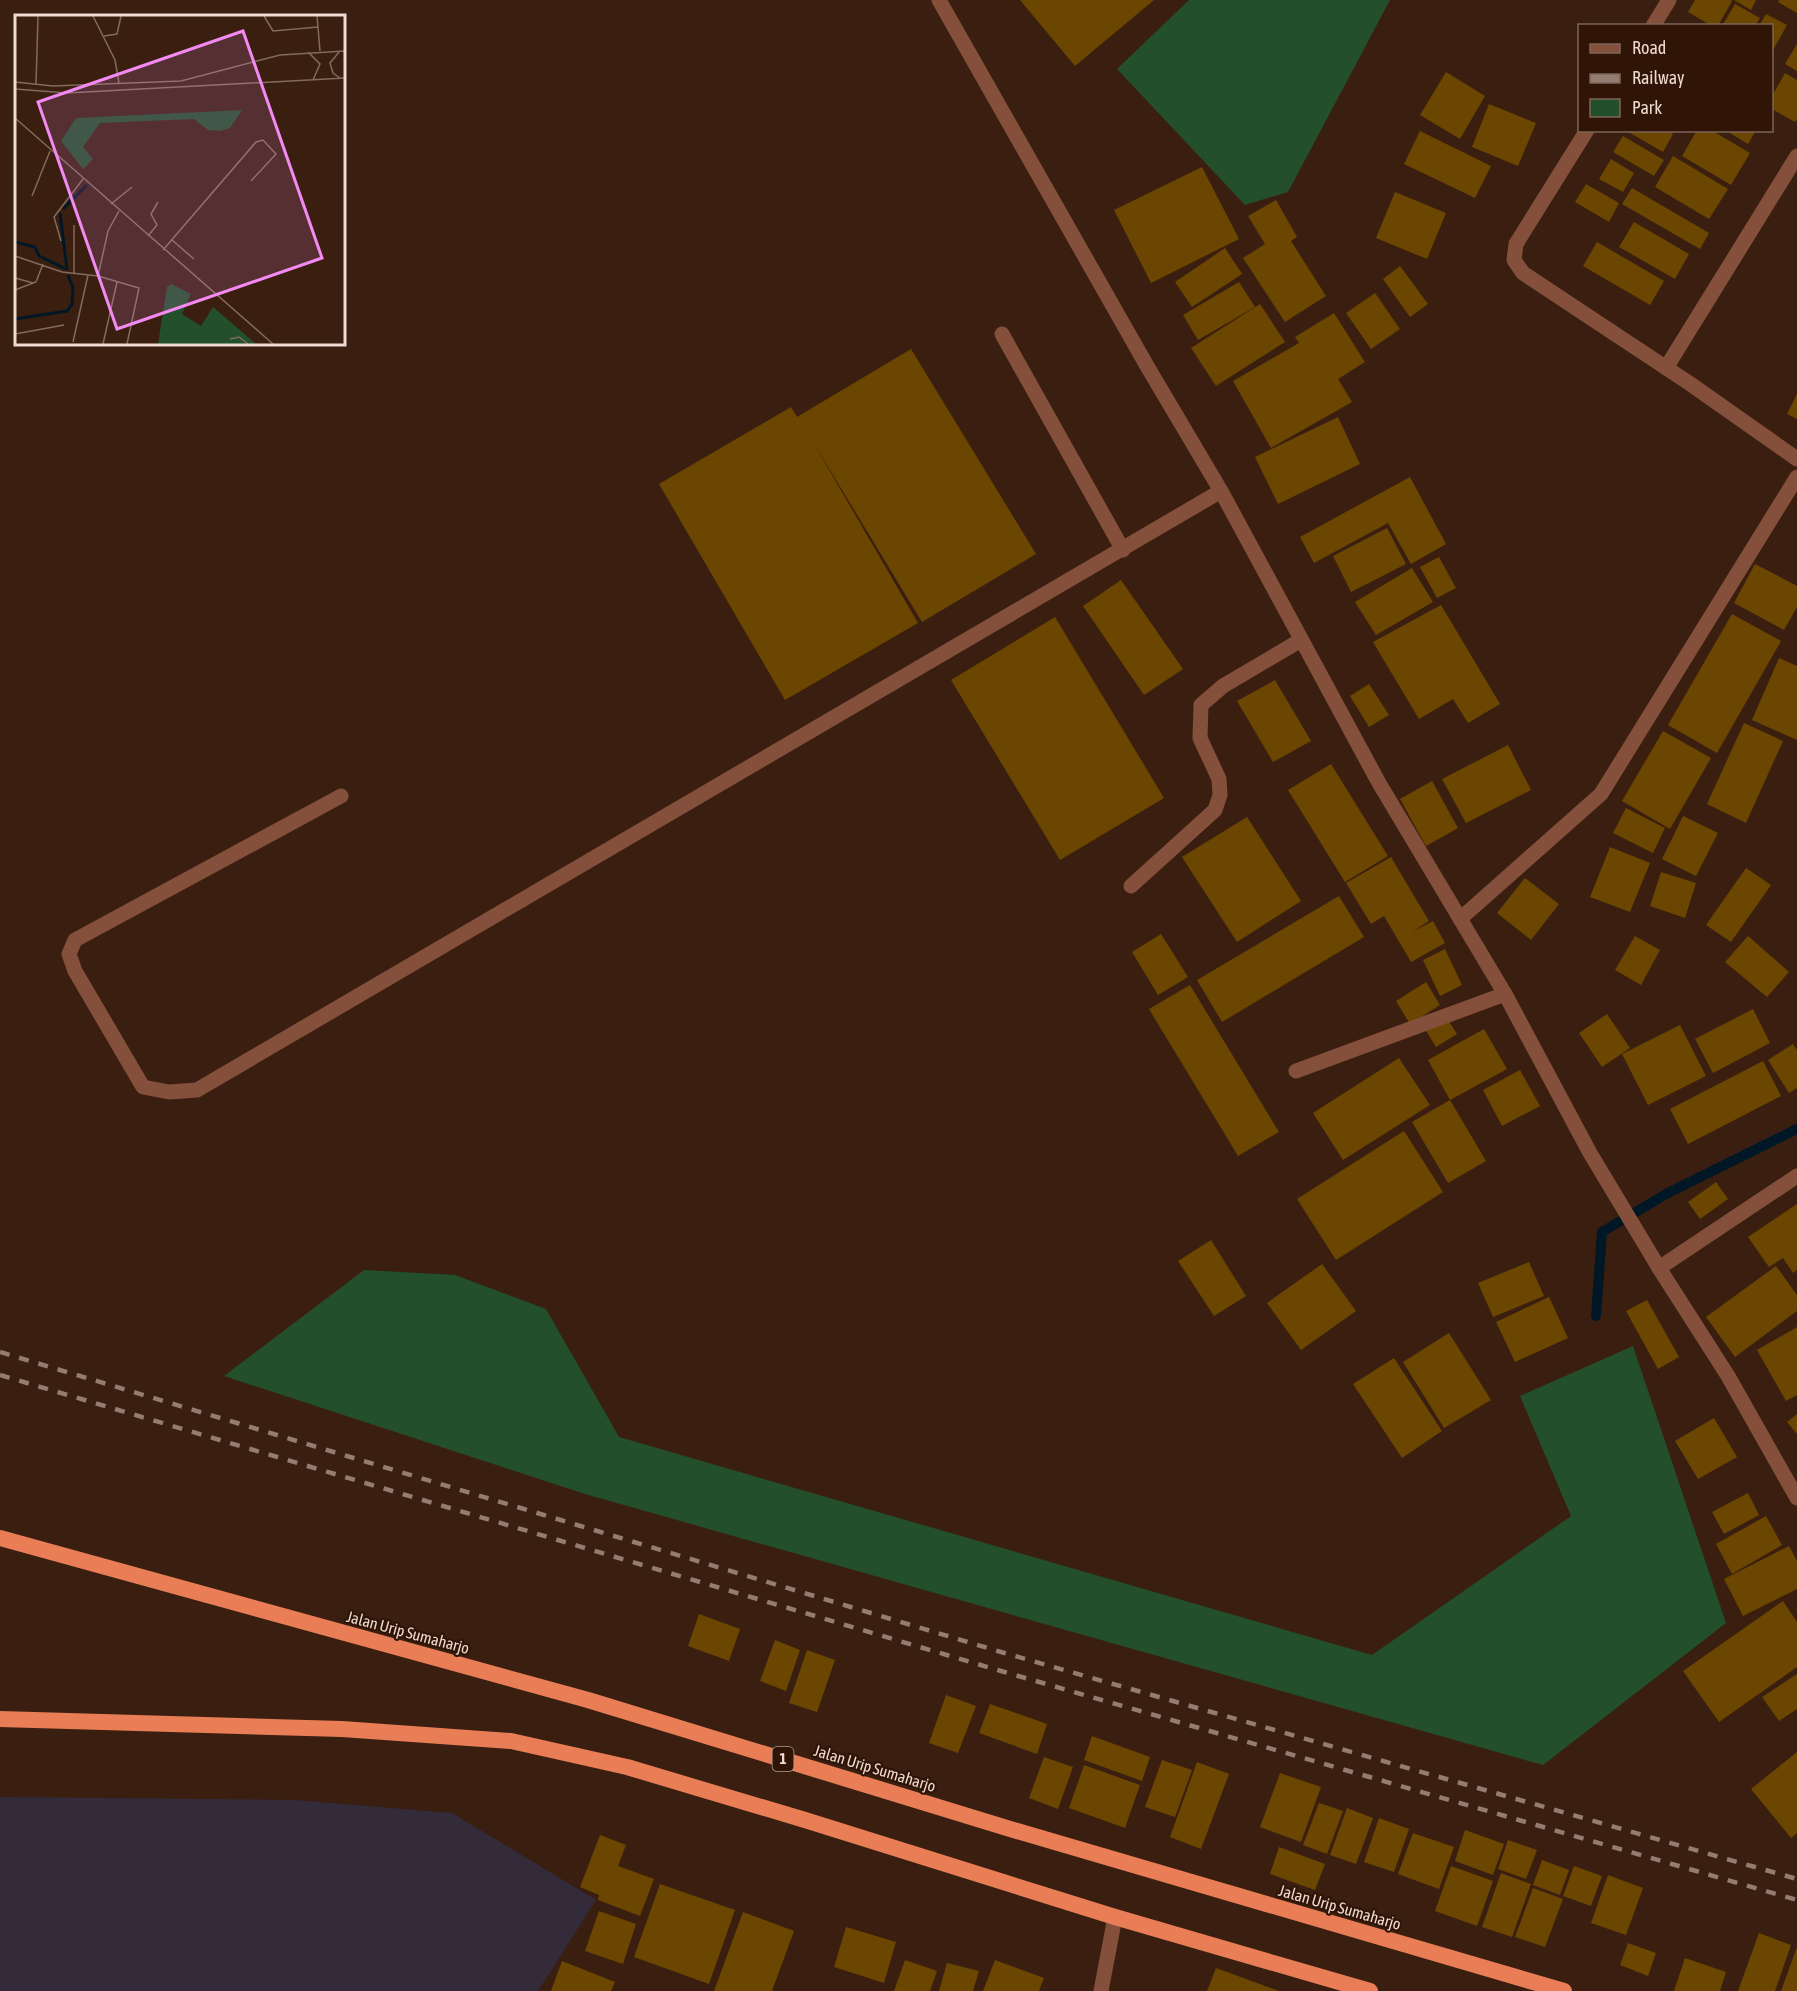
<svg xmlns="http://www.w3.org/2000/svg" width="1797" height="1991" font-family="'Asap Condensed',sans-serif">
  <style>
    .industrial { fill: #332a3a }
    .green { fill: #234f2b }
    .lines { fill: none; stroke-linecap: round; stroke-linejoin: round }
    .stream { stroke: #001726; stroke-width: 10 }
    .building { fill: #6b4600 }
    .service { stroke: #844f3b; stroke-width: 15 }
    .minor { stroke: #844f3b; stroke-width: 15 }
    .tertiary { stroke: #844f3b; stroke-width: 15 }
    .trunk { stroke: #e97e56; stroke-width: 16 }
    .rail { stroke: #937c70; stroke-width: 4.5; stroke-dasharray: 10 10; stroke-linecap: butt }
    .labels { text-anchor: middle; stroke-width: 4.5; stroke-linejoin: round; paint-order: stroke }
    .shield { fill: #301507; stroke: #b49f94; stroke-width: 1.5 }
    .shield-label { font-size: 15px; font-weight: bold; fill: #eddad1 }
    .street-label { font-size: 16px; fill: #eddad1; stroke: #301507 }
    .inset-river { fill: none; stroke: #001726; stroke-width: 3 }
    .inset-road { fill: none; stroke: #826a5d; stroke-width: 1.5 }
    .view { fill: #f28af2; fill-opacity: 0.15; stroke: #f28af2; stroke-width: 3 }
    .inset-edge { fill: none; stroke: #eddad1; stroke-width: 3 }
  </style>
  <rect width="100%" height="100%" fill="#3a1f10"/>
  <path class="industrial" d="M0 1797 295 1800 452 1813 596 1900 538 1991H0Z"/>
  <path class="green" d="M1189 0H1390L1288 192 1245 205 1117 69Z
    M364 1270 455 1275 546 1309 619 1437 1372 1655 1571 1516 1520 1396 1633 1346 1726 1623 1543 1765 585 1494 224 1376Z"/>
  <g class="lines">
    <path class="stream" d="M1596 1316 1602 1232 1668 1193 1797 1129"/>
  </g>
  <path class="building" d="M1020 0H1154L1075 66Z
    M1695 0H1731L1732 1 1718 26H1712L1688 12Z
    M1734 0H1756L1751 10Z
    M1779 0H1797V13L1778 2Z
    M1735 4 1760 18 1755 26H1722Z
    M1766 14 1787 25 1772 52V26H1759Z
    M1797 44V71L1785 64Z
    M1446 72 1485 96 1460 139 1420 115Z
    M1785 73 1797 80V119L1795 122 1772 109V96Z
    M1489 104 1536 123 1518 166 1472 147Z
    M1625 130H1667L1673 134 1663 152Z
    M1697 130H1711L1750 153 1731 185 1682 156Z
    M1725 130H1756L1748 144Z
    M1420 131 1491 166 1475 198 1404 164Z
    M1623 136 1664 160 1654 176 1613 152Z
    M1673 156 1728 189 1709 219 1655 187Z
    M1611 159 1634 173 1623 192 1599 179Z
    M1202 167 1239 239 1151 283 1114 210Z
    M1586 184 1619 203 1609 222 1575 202Z
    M1632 188 1709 233 1700 249 1622 204Z
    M1395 192 1446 213 1427 259 1376 238Z
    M1276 200 1297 237 1291 241 1326 296 1285 322 1243 258 1265 244 1248 216Z
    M1634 222 1689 254 1675 279 1619 247Z
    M1597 242 1664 281 1650 305 1583 266Z
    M1225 248 1242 274 1192 307 1175 282Z
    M1400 266 1428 304 1410 317 1383 279Z
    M1239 282 1255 307 1198 340 1183 315Z
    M1375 293 1400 329 1371 349 1346 313Z
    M1260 304 1285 342 1216 386 1191 348Z
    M1334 313 1365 362 1338 379 1352 402 1271 448 1233 381 1299 343 1295 337Z
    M911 349 1036 554 922 622 813 442 918 623 785 700 659 484 791 407 797 417Z
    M1797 394V419L1787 414Z
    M1338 417 1360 464 1278 504 1255 457Z
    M1410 477 1446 544 1411 564 1388 523 1314 563 1300 537Z
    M1387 528 1406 564 1351 592 1333 556Z
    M1439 557 1456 588 1437 598 1420 567Z
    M1755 564 1797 586V607L1784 630 1734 603Z
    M1412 568 1433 602 1376 635 1355 602Z
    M1121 580 1183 669 1144 695 1083 606Z
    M1441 605 1500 704 1468 723 1453 699 1419 719 1373 642Z
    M1732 614 1781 641 1717 753 1668 725Z
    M1055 617 1164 798 1060 860 951 680Z
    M1779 658 1797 666V740L1752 720Z
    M1275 680 1311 741 1273 762 1237 701Z
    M1369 684 1389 715 1369 727 1350 696Z
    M1744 723 1783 741 1746 823 1707 804Z
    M1663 731 1711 758 1670 829 1622 801Z
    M1508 745 1531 790 1466 823 1442 779Z
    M1331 764 1388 856 1345 882 1288 790Z
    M1432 781 1458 828 1426 846 1400 799Z
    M1626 808 1665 828 1653 853 1613 833Z
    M1683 816 1718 833 1696 876 1662 859Z
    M1247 817 1301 901 1237 942 1182 857Z
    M1610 847 1650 863 1630 912 1590 897Z
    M1391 857 1429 921 1412 932 1433 921 1445 943 1411 962 1384 916 1371 924 1346 883Z
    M1746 868 1771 885 1731 942 1706 925Z
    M1661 872 1696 883 1685 918 1650 906Z
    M1525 878 1559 904 1531 940 1497 913Z
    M1339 896 1364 937 1222 1022 1197 980Z
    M1161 934 1188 977 1158 995 1132 952Z
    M1635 936 1660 950 1641 985 1615 970Z
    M1748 936 1789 972 1767 997 1725 962Z
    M1445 949 1462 985 1440 996 1423 960Z
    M1426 982 1440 1005 1410 1024 1396 1001Z
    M1190 985 1279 1132 1238 1156 1149 1009Z
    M1753 1009 1770 1043 1713 1073 1695 1039Z
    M1607 1014 1630 1048 1602 1067 1579 1033Z
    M1446 1017 1457 1034 1436 1047 1425 1029Z
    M1680 1025 1706 1076 1648 1105 1622 1054Z
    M1484 1029 1507 1069 1450 1100 1486 1161 1448 1183 1412 1122 1450 1100 1428 1060Z
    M1793 1044 1797 1050V1088L1789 1093 1768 1060Z
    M1399 1058 1430 1105 1343 1160 1313 1113Z
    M1763 1061 1781 1096 1688 1144 1670 1109Z
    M1520 1070 1540 1106 1502 1126 1483 1090Z
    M1404 1131 1443 1192 1336 1260 1297 1199Z
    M1716 1182 1728 1199 1700 1219 1688 1202Z
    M1797 1204V1270L1793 1273 1783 1258 1769 1267 1748 1237Z
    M1211 1240 1246 1296 1214 1316 1178 1261Z
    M1529 1262 1544 1296 1493 1317 1478 1283Z
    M1322 1264 1356 1311 1301 1350 1267 1303Z
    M1776 1266 1797 1295V1311L1735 1357 1706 1317Z
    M1549 1297 1568 1338 1515 1362 1496 1322Z
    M1647 1300 1679 1357 1658 1369 1626 1311Z
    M1797 1327V1395L1786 1401 1757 1350Z
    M1449 1333 1491 1400 1444 1428 1403 1362Z
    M1394 1358 1442 1431 1402 1458 1353 1384Z
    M1797 1414V1434L1787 1422Z
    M1714 1418 1737 1457 1698 1479 1675 1441Z
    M1748 1493 1759 1515 1724 1534 1712 1512Z
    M1766 1516 1782 1545 1732 1574 1716 1544Z
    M1789 1546 1797 1561V1589L1743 1616 1724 1579Z
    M1783 1601 1797 1622V1667L1719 1722 1683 1671Z
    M699 1614 740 1629 729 1661 688 1646Z
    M775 1640 800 1650 786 1691 760 1681Z
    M807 1650 835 1660 817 1712 789 1703Z
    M1797 1674V1709L1779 1721 1762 1697Z
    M946 1695 976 1706 958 1753 929 1743Z
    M990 1704 1047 1724 1037 1754 979 1733Z
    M1092 1736 1150 1757 1142 1781 1084 1760Z
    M1797 1752V1833L1791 1838 1751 1789Z
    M1044 1757 1073 1767 1058 1809 1029 1798Z
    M1162 1760 1192 1770 1175 1817 1145 1807Z
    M1197 1762 1229 1774 1201 1849 1170 1837Z
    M1084 1765 1140 1785 1125 1828 1069 1808Z
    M1280 1773 1321 1787 1301 1842 1260 1827Z
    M1319 1803 1343 1811 1327 1854 1303 1845Z
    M1347 1808 1373 1818 1356 1864 1330 1855Z
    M1379 1818 1409 1829 1394 1872 1364 1862Z
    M1465 1830 1504 1844 1493 1875 1455 1861Z
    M1413 1833 1454 1847 1439 1889 1398 1874Z
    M600 1835 626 1845 618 1866 654 1879 640 1916 598 1900 599 1895 580 1887Z
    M1508 1840 1537 1850 1526 1879 1498 1869Z
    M1279 1847 1325 1864 1315 1890 1270 1874Z
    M1542 1860 1569 1870 1560 1895 1533 1885Z
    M1451 1866 1493 1881 1477 1926 1435 1911Z
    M1574 1866 1602 1876 1591 1906 1563 1896Z
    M1501 1873 1531 1884 1512 1937 1482 1927Z
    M1608 1875 1643 1888 1626 1935 1591 1923Z
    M660 1884 735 1910 709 1984 634 1957Z
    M1533 1888 1563 1899 1545 1947 1515 1937Z
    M599 1911 636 1924 623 1964 585 1951Z
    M743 1912 794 1931 772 1991H714Z
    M846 1927 896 1942 884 1983 834 1967Z
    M1759 1933 1791 1945 1775 1991H1738Z
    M1628 1943 1656 1953 1648 1976 1620 1965Z
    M1797 1947V1991H1781Z
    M1685 1958 1726 1972 1720 1991H1674Z
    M905 1960 937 1971 930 1991H894Z
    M995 1960 1044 1978 1039 1991H983Z
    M562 1961 615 1982 611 1991H551Z
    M947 1963 979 1971 973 1991H939Z
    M1216 1968 1279 1991H1207Z"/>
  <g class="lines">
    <path class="service" d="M1002 334 1123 550
      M341 796 75 940 69 954 75 971 143 1087 169 1092 197 1090 1221 491
      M1131 886 1215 810 1220 795 1219 779 1200 738 1201 705 1223 686 1301 640"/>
    <path class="minor" d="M1653 26 1669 0
      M1587 130 1516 244 1514 260 1523 273 1689 383 1797 459
      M1666 368 1797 156
      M1460 919 1601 794 1797 477
      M1296 1071 1505 994
      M1659 1268 1797 1176
      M1101 1991 1115 1917"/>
    <path class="tertiary" d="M939 0 1147 366 1221 491 1379 783 1505 994 1590 1153 1659 1268 1728 1376 1797 1498"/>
    <path class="trunk" d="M0 1538 588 1700 1017 1831 1564 1991
      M0 1719 342 1729 511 1741 627 1767 805 1820 1115 1917 1370 1991"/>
    <path class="rail" d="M0 1352 1001 1652 1797 1879
      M0 1375 1001 1671 1797 1900"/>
  </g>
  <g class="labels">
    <rect class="shield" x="772.5" y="1747" width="21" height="24" rx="4.5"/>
    <g class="shield-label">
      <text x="783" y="1764">1</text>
    </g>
    <g class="street-label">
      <text transform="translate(408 1632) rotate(15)" y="6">Jalan Urip Sumaharjo</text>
      <text transform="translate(875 1768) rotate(17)" y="6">Jalan Urip Sumaharjo</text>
      <text transform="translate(1340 1907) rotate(16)" y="6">Jalan Urip Sumaharjo</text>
    </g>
  </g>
  <g transform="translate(15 15)">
    <rect width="330" height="330" fill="#3a1f10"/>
    <path d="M227 95 215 113 205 116 193 115 179 104 85 108 68 132 78 144 68 154 46 126 61 103ZM156 269 176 279 167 299 186 311 198 292 241 329H143L152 272Z" fill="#234f2b"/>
    <path class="inset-river" d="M48 194 72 170M45 198 52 255M0 227 20 232 24 241 51 254M0 304 52 296 57 289 58 273 53 260"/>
    <path class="inset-road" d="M78 1 100 45 104 68M249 1 258 16 303 12M302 1 305 36M89 21 102 19 106 1M325 36 315 48 318 58 325 63M293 37 305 49 298 65M0 67 38 71 166 66 265 40 330 36M21 70 23 1M0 74 52 78 330 63M0 103 258 329M17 181 35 136M96 189 117 172M59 210V258M133 221 142 210 136 199 143 187M157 225 179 244M46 226 39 202 68 164M148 235 241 127 248 125 261 139 236 166M0 241 47 257 83 261 124 273 112 329M83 261 93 216 104 196M0 263 18 268M0 275 21 267 28 249M0 319 49 310M215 324 224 322 233 329M58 327 73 260M88 329 102 267"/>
    <path class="view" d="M228 16 307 243 102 314 23 87Z"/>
    <rect width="330" height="330" class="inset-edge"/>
  </g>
  <rect x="1578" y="24" width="195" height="108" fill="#301507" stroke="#7c6458" stroke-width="1.5"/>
  <rect x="1590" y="44" width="30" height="9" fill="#844f3b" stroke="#7c6458" stroke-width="1.5"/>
  <text x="1632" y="54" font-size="18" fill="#eddad1">Road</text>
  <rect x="1590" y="74" width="30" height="9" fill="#937c70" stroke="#7c6458" stroke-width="1.5"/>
  <text x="1632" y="84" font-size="18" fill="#eddad1">Railway</text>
  <rect x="1590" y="99" width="30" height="18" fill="#234f2b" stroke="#7c6458" stroke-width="1.5"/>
  <text x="1632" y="114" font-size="18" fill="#eddad1">Park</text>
</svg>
